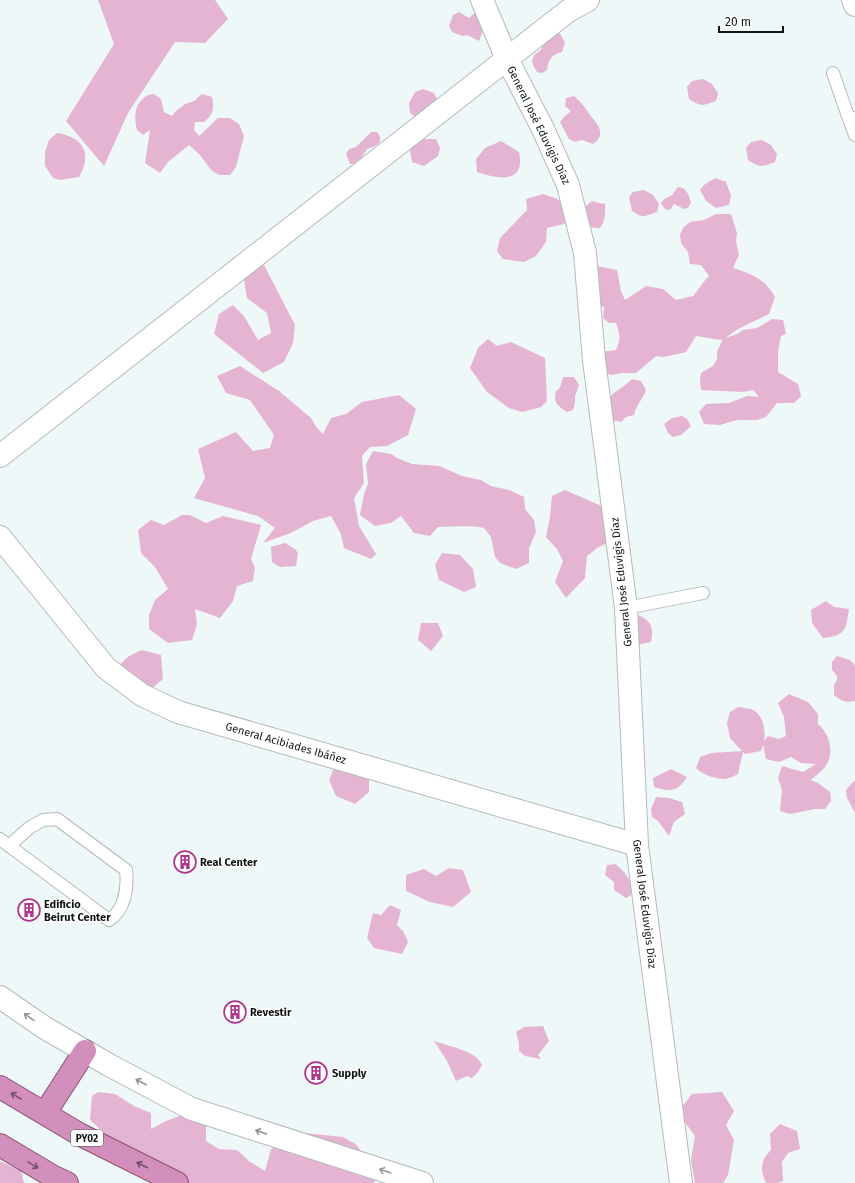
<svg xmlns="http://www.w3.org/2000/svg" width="855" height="1183" font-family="'Fira Sans',sans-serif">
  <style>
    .green { fill: #e5b4d2 }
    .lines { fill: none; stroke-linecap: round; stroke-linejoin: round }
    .service-casing { stroke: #b2bbbb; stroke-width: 14 }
    .minor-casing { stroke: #b2bbbb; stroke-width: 24 }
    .tertiary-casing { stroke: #b2bbbb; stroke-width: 24 }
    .trunk-casing { stroke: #885276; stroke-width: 24 }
    .service { stroke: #fff; stroke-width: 12 }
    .minor { stroke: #fff; stroke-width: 22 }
    .tertiary { stroke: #fff; stroke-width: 22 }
    .trunk { stroke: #d28fbb; stroke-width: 22 }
    .oneway { stroke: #949696 }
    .oneway2 { stroke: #725268 }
    .labels { text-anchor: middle; stroke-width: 3; stroke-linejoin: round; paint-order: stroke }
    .shield { fill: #fff; stroke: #595b5b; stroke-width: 1 }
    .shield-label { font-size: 10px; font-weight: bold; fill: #121515 }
    .street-label { font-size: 11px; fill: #121515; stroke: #fff }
    .poi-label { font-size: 11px; font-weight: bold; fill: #121515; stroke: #fff; text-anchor: start }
  </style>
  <rect width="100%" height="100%" fill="#eff8f8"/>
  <path class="green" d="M98 0H215L228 19 205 43 175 42 128 113 104 166 66 121 114 44Z
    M459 12 469 18 476 12 484 28 479 41 467 35 463 36 452 32 449 26 453 15Z
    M553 29 561 35 565 43 562 52C551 55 549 59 547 70L542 73 537 72 533 65 532 60 535 54 540 51Z
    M703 79 712 84 718 93 716 101C702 106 702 107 689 99L687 87 692 81Z
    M423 89 434 93 438 101 415 117 410 113 409 103 415 92Z
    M154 94 161 99 164 112 172 116 177 110 185 104 194 101 202 94 212 97C214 110 214 113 204 122H195L194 130 199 136 218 118H230L239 124 244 136 236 167 230 175H219L211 170 200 155 189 145 168 162 160 173 145 163 150 130 143 135 137 130C134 119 134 104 145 97 147 95 151 94 154 94Z
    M574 96C582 103 584 106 590 115 598 125 607 134 593 144L582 140 575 142 569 139 560 122 565 116 571 111 565 106 566 98Z
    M371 132H377C385 142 377 146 367 149L359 162 356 164H350L346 154 349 149 356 147Z
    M57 133C83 137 93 153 79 177L60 180 53 178 45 166V152L49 140Z
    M420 139H436L440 148 438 156 424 166 412 162 410 150Z
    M762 140 771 145 777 154 775 162C761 167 761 168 748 160L746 148 751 142Z
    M501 141 519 152C526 185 497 179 477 172L476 159 485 148Z
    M715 178 726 182 731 196 729 205 716 208 706 201 700 190 704 185Z
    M678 187C687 187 689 196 691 203L688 208 684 209 674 204 671 209 667 210 664 208 661 203C664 198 667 198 672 195 674 193 675 190 678 187Z
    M644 190 653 195 659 204 657 212C645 216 643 219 632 211L629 197 633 192Z
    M543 194 555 198 568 205 572 215 564 224 547 228 546 242 536 256 524 262 503 259 497 251 500 238 527 210 526 199Z
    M592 201 603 204 605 203C605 213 606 220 600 228 590 228 588 227 583 218L586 206Z
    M716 214H731L737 233 736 241 739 255 733 268C752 274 765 279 775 297L769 314 738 329 725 338 737 334 743 330 757 328 772 319 783 320 786 334 781 336 778 352V372L798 384 801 396 794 403H777L766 417 757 420H737L720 425 704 424 699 412 706 404 729 403 747 396 759 397 753 390 743 392 701 390 700 381 701 373 713 366 717 359V352L723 339 721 340 696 336 686 352 664 357 656 356 636 373H622L613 375 601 373V352L616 350C621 339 620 335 616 323H609L603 318 604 307 592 302 596 266 617 270 621 291 625 300 646 286 663 289 676 300 693 296 706 279 709 276 701 265 690 264 688 252 681 243 680 235 683 228 690 222 704 220Z
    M254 265H264L295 325 293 343 284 362 263 373 214 334 219 314 233 305 244 316 258 340 271 333 267 313 247 298 243 274Z
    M488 339 497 346 511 342 545 358 547 401 541 407 522 412 509 408 487 392 470 368 478 348Z
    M240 366 279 391 311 418 317 428 323 434 331 418 346 414 362 402 399 395 416 409 408 435 387 446 370 447 362 456 364 483 354 498 359 526 376 554 371 559 344 548 341 534 331 516 313 521 291 533 263 543 275 528 258 516 194 498 205 478 198 449 236 432 253 451 270 448 274 435 250 400 226 393 217 376Z
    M563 377H574L579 385 575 396V403L573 410 567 412C557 406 553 402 556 391L560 388Z
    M632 379 641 381 646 390C643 399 636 405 634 415L626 417 621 422 611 420C606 387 613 398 632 379Z
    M682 416 687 419 691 426 681 435 673 437 668 433 664 424 672 418Z
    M373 451 391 454 397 458 412 464 439 466 462 476 481 480 491 486 509 490 524 497 525 509 534 520 536 532 529 548V563L516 569 500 563 495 557 491 537 484 528C469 525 453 527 438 527L430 536 414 533 401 516 391 523 375 526 360 515 364 494 368 484 366 464Z
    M565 490 606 508 612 541 597 548 587 556 585 578 566 598 555 582 563 561 557 549 546 537 550 517 552 496Z
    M182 515H190L206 523 223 516 261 525 251 559 255 568 253 581 237 586 233 601 220 618 195 609 197 624 192 640 168 643 149 629V615L155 600 168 589 155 567 141 553 138 530 151 520 164 525Z
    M285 543 295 549 298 553 296 566 280 567 272 562 271 547Z
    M442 553 460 555 473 569 476 587 464 592 439 580 435 565Z
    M826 601 834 607 849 609C846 629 846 636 823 638L812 623 811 610Z
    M636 614C651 621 654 625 651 642L633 646Z
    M421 623H438L443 636 431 651 418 640Z
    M142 650 161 655 163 679 150 690 116 668 129 656Z
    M837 656 850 660 855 665V701C846 703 841 701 834 695V685L837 680V676L832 670V662Z
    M789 694 808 702 818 714V724C830 734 835 753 825 767 821 772 815 776 811 780L818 783 830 792 831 801 825 809H815L790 814 780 811 782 790 778 778 782 766 803 772 816 764 801 763 791 757 779 762 766 759 763 745 761 751 745 754 743 752 738 774C734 776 730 778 726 779 715 779 703 775 696 768L700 757 711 753 742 751 730 738 727 723 730 712 738 707C742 708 747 708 751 709 763 713 766 731 764 741L768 736 779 739 786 736 784 717 778 703Z
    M335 766 369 773V792L355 804 336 796 329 780Z
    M671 769 687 777C678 792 670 792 654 787L653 778Z
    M854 781H855V813L847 798 846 790Z
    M656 797 669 798 682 802 685 814 674 822 669 836 658 821 652 817 651 809Z
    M615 864C626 872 632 880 631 895L626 898 614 890V882L605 875 607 865Z
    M449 868 463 870 471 892 453 907 430 902 406 891V875L424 869 436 876Z
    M390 905 401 910 397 925 403 931 408 942 402 954 374 948 367 938 373 913 381 915Z
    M543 1026 549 1041 538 1055 541 1059 525 1056 519 1051V1043L516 1032 524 1027Z
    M434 1041C448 1046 477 1051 482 1065L478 1072 472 1078 467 1076 456 1081 447 1061Z
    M98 1092 115 1094 134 1106 151 1113V1129L166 1121 187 1113 206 1123V1141L219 1149 237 1150 249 1161 265 1171 271 1149 295 1132 343 1137 357 1145 376 1178 374 1183H159L90 1120 92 1096Z
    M722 1092 734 1111 726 1125 734 1140 728 1175 723 1183H695L691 1160 695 1136 684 1121 682 1107 692 1094Z
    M780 1124 797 1131 800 1149 788 1153 782 1162 783 1181 777 1183H766C760 1170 760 1161 771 1150L770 1134Z
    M0 1161 21 1171 24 1183H0Z"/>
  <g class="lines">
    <g class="service-casing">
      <path id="service" d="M833 73 849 119 855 118
        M849 119 855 135
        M626 608 703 593
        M0 839 109 920C125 910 128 888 126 870L57 819 43 820 29 828 9 846"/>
    </g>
    <g class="minor-casing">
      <path id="minor" d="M482 0 507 59 543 129 568 185 585 253 594 360 626 608 637 845 681 1183
        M853 0 855 5
        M0 456 568 11 588 0
        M0 537 106 668 142 695 178 712 637 845"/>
    </g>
    <g class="tertiary-casing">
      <path id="tertiary" d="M0 997 45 1028 109 1065 192 1109 422 1183"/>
    </g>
    <g class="trunk-casing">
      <path id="trunk" d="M0 1087 79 1134 177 1183
        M45 1113 85 1051
        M0 1145 52 1176 67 1183"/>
    </g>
    <use href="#service" class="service"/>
    <use href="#minor" class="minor"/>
    <use href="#tertiary" class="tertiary"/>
    <use href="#trunk" class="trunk"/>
  </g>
  <defs><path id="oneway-shaft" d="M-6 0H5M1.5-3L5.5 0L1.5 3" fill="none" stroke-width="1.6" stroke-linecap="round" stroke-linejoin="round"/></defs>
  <g class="oneway">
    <use href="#oneway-shaft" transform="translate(29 1017) rotate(-145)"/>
    <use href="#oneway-shaft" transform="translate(141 1082) rotate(-153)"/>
    <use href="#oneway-shaft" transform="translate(261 1132) rotate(-161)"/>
    <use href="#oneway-shaft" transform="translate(385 1171) rotate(-162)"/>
  </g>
  <g class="oneway2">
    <use href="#oneway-shaft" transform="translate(16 1096) rotate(-149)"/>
    <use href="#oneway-shaft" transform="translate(33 1165) rotate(31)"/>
    <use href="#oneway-shaft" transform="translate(142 1165) rotate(-153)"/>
  </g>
  <defs>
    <g id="building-ring" transform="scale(1.15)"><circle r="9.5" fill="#fff" stroke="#af378b" stroke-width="1.5"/><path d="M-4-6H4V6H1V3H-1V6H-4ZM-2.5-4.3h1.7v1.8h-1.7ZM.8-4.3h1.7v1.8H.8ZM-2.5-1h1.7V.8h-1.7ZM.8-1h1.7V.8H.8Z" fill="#af378b"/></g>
  </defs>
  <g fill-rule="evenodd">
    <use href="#building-ring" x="185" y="862"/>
    <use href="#building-ring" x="29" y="910"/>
    <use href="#building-ring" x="235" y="1012"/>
    <use href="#building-ring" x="316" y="1073"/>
  </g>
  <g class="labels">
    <rect class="shield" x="71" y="1130" width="32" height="16" rx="3"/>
    <g class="shield-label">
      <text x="87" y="1142">PY02</text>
    </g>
    <g class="street-label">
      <text transform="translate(539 125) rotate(64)" y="4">General José Eduvigis Díaz</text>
      <text transform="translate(621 582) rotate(-96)" y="4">General José Eduvigis Díaz</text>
      <text transform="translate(286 743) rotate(16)" y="4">General Acibiades Ibáñez</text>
      <text transform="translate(645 904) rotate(83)" y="4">General José Eduvigis Díaz</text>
    </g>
    <g class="poi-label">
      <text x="200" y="866">Real Center</text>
      <text x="44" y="908">Edificio<tspan x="44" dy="13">Beirut Center</tspan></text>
      <text x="250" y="1016">Revestir</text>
      <text x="332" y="1077">Supply</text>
    </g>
  </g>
  <path d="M719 26v6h64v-6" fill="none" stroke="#121515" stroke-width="2"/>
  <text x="725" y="26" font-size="12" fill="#121515" stroke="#ffffff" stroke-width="3" paint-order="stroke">20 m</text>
</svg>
